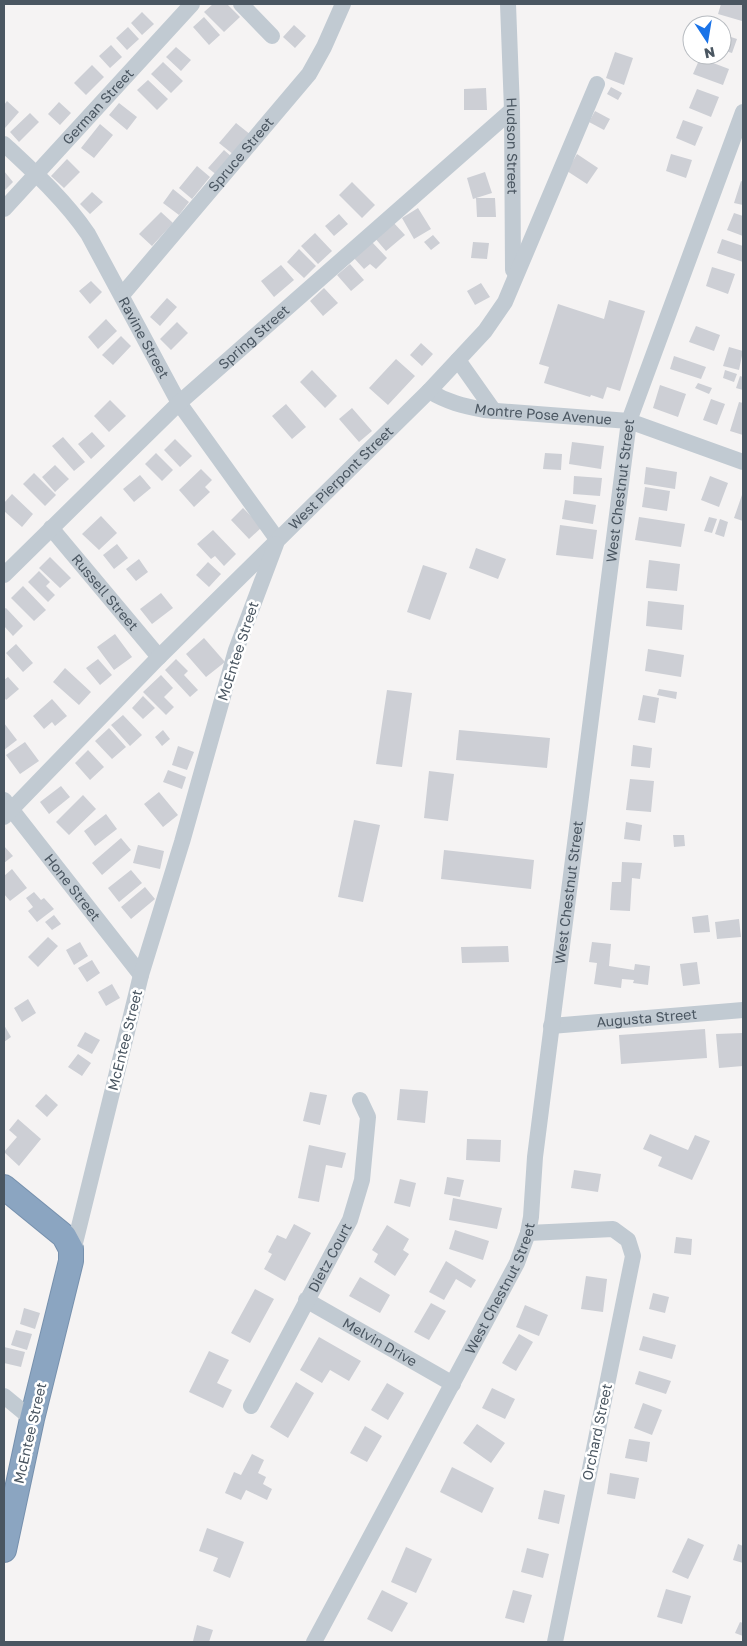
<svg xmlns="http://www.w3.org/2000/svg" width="747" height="1646" font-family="'Golos Text',sans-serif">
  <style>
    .building { fill: #cdcfd5 }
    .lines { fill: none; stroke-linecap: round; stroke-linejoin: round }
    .highway-casing { stroke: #7690ad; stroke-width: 26 }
    .minor { stroke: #c1cad2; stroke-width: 16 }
    .highway { stroke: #8ba5c1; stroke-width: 24 }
    .labels { text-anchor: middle; stroke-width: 5; stroke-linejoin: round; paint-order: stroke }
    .street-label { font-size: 14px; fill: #4a5661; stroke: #fff }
  </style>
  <rect width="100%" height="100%" fill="#f5f3f3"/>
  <path class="building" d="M213 4H227L240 17 224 32 204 12Z
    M721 4H743L742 21 718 14Z
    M142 12 154 24 142 35 131 23Z
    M204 17 220 35 209 45 193 27Z
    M294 25 306 36 295 48 283 37Z
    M128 27 139 39 127 50 116 38Z
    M722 34 737 39 732 53 722 50Z
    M111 45 122 57 110 68 99 56Z
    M176 47 191 60 181 71 166 57Z
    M615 52 633 58 624 85 606 78Z
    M700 58 729 69 723 85 693 74Z
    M163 62 183 81 171 93 151 74Z
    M92 65 104 77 86 95 74 83Z
    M148 80 168 99 157 110 137 90Z
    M611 87 622 93 618 100 607 94Z
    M486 88 487 110H464V89Z
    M697 89 719 97 711 117 689 108Z
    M7 101 19 112 5 128 4 105Z
    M59 102 71 113 60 125 48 114Z
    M119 103 137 117 127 130 109 115Z
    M595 111 610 119 604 130 589 122Z
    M30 113 39 122 19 142 10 132Z
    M683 120 703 127 695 146 676 138Z
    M236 123 251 135 234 155 219 143Z
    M100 124 113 135 94 158 81 148Z
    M224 150 233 158 218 176 208 168Z
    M577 154 598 168 587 184 567 171Z
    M671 154 692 160 686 178 666 171Z
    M67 159 80 172 64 188 51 176Z
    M197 166 210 177 192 199 179 188Z
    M4 171 13 182 4 191Z
    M485 172 492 193 473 199 467 178Z
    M741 181 743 182V205L734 203Z
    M352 182 375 205 362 218 339 195Z
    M173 189 189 202 179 215 163 203Z
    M92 192 103 202 90 214 80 204Z
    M476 198H495L496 217H477Z
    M418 208 431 229 414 239 402 218Z
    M161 212 173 223 152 246 139 234Z
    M734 213 743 216V236L727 230Z
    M339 214 348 224 334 236 325 226Z
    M392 221 405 235 386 251 374 237Z
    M315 233 332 251 318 264 301 246Z
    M433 235 440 243 431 250 424 242Z
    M722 239 743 246V262L717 253Z
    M371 241 387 258 376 269 370 264 364 269 353 257Z
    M473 242 489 243 487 259 471 258Z
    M299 249 316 266 304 278 287 262Z
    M350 264 364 280 351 291 337 275Z
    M281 265 294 280 274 297 261 281Z
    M712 267 735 274 728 294 706 286Z
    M91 281 102 292 90 304 79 291Z
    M481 283 490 297 475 305 467 291Z
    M324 288 338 303 323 316 310 301Z
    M167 298 177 307 160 326 150 317Z
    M609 300 645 311 620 391 607 387 603 399 591 395 590 397 544 383 549 367 539 364 558 304 604 319Z
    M106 319 117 331 98 349 88 337Z
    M177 322 188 333 171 350 160 339Z
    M696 326 720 335 714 351 689 342Z
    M121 336 131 346 113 365 102 355Z
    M421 343 433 354 422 366 410 355Z
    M729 347 743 351 739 370 723 366Z
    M674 356 706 367 701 379 670 369Z
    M396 359 415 376 388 405 369 388Z
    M312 370 337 396 325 408 300 382Z
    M725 370 737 374 734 382 723 378Z
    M740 376 743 377V390L736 388Z
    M698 383 712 388 709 394 695 388Z
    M660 385 686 394 678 417 653 408Z
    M711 399 725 404 717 425 703 420Z
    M110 400 126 416 109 432 94 416Z
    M739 402 743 403V435L730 431Z
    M286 404 306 427 292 439 272 416Z
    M352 408 372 431 359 442 339 419Z
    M92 432 105 446 91 459 78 444Z
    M63 437 85 462 74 471 52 446Z
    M175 439 192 456 180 467 164 450Z
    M572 442 604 446 601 469 569 464Z
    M156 453 173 470 162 481 145 464Z
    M545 453 562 454 561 470 543 469Z
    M55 465 69 479 55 492 42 477Z
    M646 467 677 472 675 489 644 484Z
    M201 469 212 480 205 487 210 492 194 507 179 490Z
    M34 473 56 495 45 506 23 484Z
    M140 475 151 488 134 502 123 489Z
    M574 476 602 478 600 496 573 494Z
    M710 476 728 483 719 507 701 500Z
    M645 487 670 491 667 511 642 507Z
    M743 492V521L734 518Z
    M12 494 33 514 22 527 4 511V503Z
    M565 500 596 505 593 524 562 519Z
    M243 508 262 527 249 539 231 520Z
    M101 516 117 533 99 550 82 534Z
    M639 517 685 524 681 547 635 540Z
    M709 517 717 519 712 533 704 531Z
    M720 519 728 522 724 537 715 534Z
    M560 525 597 530 593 559 556 555Z
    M213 530 236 554 224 566 215 556 211 559 197 544Z
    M117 544 128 558 114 569 103 555Z
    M476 548 506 559 498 579 469 568Z
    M50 557 71 578 60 588 39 568Z
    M139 559 148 572 136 581 126 569Z
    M649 560 680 564 677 591 646 588Z
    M208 562 221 574 209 587 196 575Z
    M423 565 447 573 430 620 407 612Z
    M39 571 50 582 46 586 55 595 48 602 28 582Z
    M23 586 46 610 34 621 11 598Z
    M161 593 173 608 152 624 140 609Z
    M648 601 684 605 682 630 646 626Z
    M6 608 23 626 13 636 4 626V609Z
    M115 634 132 657 114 670 97 647Z
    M204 638 225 662 206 677 186 654Z
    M16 644 33 663 23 672 6 653Z
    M648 649 684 655 681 677 645 671Z
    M98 659 112 675 100 685 86 668Z
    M176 659 188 671 184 675 198 690 190 697 165 670Z
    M65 668 91 692 79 705 53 682Z
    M161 675 173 688 164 697 174 707 166 715 143 692Z
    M8 677 19 689 6 700 4 697V680Z
    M659 689 677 692 676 699 657 695Z
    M387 690 412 693 402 767 376 764Z
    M643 695 659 698 655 723 638 720Z
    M143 696 155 708 143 719 132 708Z
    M52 699 67 716 55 726 52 722 44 729 33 716Z
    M123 715 142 735 130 746 111 725Z
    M4 723 17 740 4 750Z
    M109 728 126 747 112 759 95 741Z
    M163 730 170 739 162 746 155 737Z
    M459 730 550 738 547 768 456 760Z
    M25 742 39 761 20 774 6 755Z
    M633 745 652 748 650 768 631 766Z
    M178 746 194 752 187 770 172 765Z
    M88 750 104 767 90 780 75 763Z
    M168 770 186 777 182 789 163 782Z
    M429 771 454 774 448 821 424 818Z
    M630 779 654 781 651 812 626 810Z
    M61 786 70 797 49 814 40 802Z
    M159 792 178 815 163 827 144 804Z
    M83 795 96 809 69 835 56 822Z
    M106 814 117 829 95 846 84 831Z
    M354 820 380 825 363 902 338 897Z
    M626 822 642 825 640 841 624 839Z
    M673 835H684L685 846 674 847Z
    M121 838 131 850 102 875 92 863Z
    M138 845 164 851 160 869 133 863Z
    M4 846 13 856 4 863Z
    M444 850 534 860 531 889 441 879Z
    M622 862 642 863 640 879 632 878 630 911 610 910 612 882H621Z
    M12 869 27 888 10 901 4 894V876Z
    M131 870 142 883 119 902 108 888Z
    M145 887 155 899 131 919 121 907Z
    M34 892 41 900 44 898 54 909 37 922 28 911 33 907 26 898Z
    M54 915 61 924 52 930 45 922Z
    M708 915 710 932 694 933 692 917Z
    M739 919 741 937 717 939 715 922Z
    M48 937 58 946 38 967 28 957Z
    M80 942 88 956 74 965 66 950Z
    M592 942 611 944 609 966 634 970 635 964 650 966 648 985 633 983 634 980 622 979 621 988 594 984 597 963 589 962Z
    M508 946 509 962 462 963 461 947Z
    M92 960 100 973 87 982 78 968Z
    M697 962 700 984 683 986 680 964Z
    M112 984 120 998 106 1006 98 992Z
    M28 999 36 1013 22 1022 14 1008Z
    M4 1025 11 1037 4 1042Z
    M705 1029 707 1058 621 1064 619 1035Z
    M85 1032 100 1040 92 1054 77 1046Z
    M743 1033V1066L719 1068 716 1034Z
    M78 1054 91 1063 82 1076 68 1067Z
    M400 1089 428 1091 425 1123 397 1120Z
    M310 1092 327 1095 320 1125 303 1121Z
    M46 1094 58 1105 47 1117 35 1106Z
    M18 1119 41 1139 19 1166 4 1152 17 1137 9 1130Z
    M650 1134 688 1150 695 1135 710 1141 692 1180 658 1166 662 1157 643 1149Z
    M467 1139 501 1140 500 1162 466 1160Z
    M309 1145 346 1153 342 1168 326 1165 319 1202 298 1198Z
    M574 1170 601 1174 598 1192 571 1188Z
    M447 1177 464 1180 460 1197 444 1194Z
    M400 1179 416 1183 410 1207 394 1203Z
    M453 1198 502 1208 497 1229 449 1220Z
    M294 1224 311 1233 285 1281 264 1269 272 1254 268 1252 277 1235 286 1239Z
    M387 1225 409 1239 403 1250 409 1254 395 1276 374 1262 378 1254 372 1250Z
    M455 1230 489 1241 483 1260 449 1249Z
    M676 1237 692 1239 691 1255 674 1253Z
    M446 1261 476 1280 471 1288 456 1279 444 1300 429 1292Z
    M586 1276 607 1279 603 1312 581 1309Z
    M360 1277 390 1295 380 1313 349 1296Z
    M255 1289 274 1299 250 1343 231 1333Z
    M653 1293 669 1297 665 1313 649 1309Z
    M431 1303 446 1311 429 1340 414 1332Z
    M525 1305 548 1315 539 1336 516 1327Z
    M24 1308 40 1313 35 1329 20 1324Z
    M16 1330 32 1334 27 1350 11 1345Z
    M519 1334 533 1342 516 1371 502 1363Z
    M643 1336 676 1345 672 1359 639 1350Z
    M319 1337 361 1361 349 1381 330 1370 322 1383 300 1370Z
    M4 1347 25 1352 21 1367 4 1363Z
    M209 1351 229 1360 217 1383 232 1390 223 1408 189 1392Z
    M639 1371 671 1381 666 1394 635 1384Z
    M296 1382 314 1393 288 1438 270 1427Z
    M387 1383 404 1393 388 1420 371 1410Z
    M492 1388 515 1399 505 1419 482 1408Z
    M643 1403 662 1410 652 1435 634 1428Z
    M477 1424 505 1443 491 1463 463 1443Z
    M365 1426 382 1436 367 1462 350 1453Z
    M629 1439 650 1442 647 1462 625 1458Z
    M252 1454 264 1460 258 1473 266 1477 263 1484 272 1489 267 1500 246 1490 241 1500 225 1493 234 1472 241 1475Z
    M452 1467 494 1488 482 1513 440 1492Z
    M610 1473 639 1478 635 1499 607 1494Z
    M544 1490 565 1495 559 1524 538 1519Z
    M207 1528 244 1542 230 1578 213 1571 218 1558 199 1551Z
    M688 1538 704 1545 688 1579 672 1572Z
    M738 1544 743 1546V1563L733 1560Z
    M406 1547 432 1559 416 1593 391 1582Z
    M527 1548 549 1554 543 1578 521 1572Z
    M666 1589 691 1596 682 1624 657 1617Z
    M382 1590 408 1603 392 1632 367 1619Z
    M513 1590 532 1595 524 1623 505 1618Z
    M740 1622 743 1623V1636L735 1633Z
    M197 1625 213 1630 209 1642 193 1641Z"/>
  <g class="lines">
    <g class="highway-casing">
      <path id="highway" d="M4 1187 64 1236 71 1249V1261L32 1419 4 1550"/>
    </g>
    <g class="minor">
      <path d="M241 4 272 36"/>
      <path id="s1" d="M508 4 512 110 513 270"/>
      <path id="s2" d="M4 144C34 172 65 200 88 234L179 403 277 539"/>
      <path id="s3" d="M4 209 192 4"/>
      <path id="s4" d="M122 295 309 74 324 47 343 4"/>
      <path d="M458 360 494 411"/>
      <path id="s5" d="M429 391C447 402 463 406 484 410L629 421 743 462"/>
      <path id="s6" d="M51 528 159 657"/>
      <path id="s7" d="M4 575 179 403 512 110"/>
      <path id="s8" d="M4 800 141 975"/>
      <path id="s9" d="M4 817 159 657 429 391 485 331 505 302 597 84"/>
      <path id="s10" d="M551 1026 743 1010"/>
      <path d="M528 1233 613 1229 628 1240 633 1256 555 1642"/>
      <path d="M71 1249 75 1243 141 975 182 842 236 650 276 544"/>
      <path id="s11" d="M306 1300 453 1384"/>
      <path d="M4 1396 32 1419"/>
      <path id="s12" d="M251 1406 350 1220 362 1180 368 1117 360 1100"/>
      <path id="s13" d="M314 1642 517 1263 528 1233 531 1217 535 1157 629 421 743 112"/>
    </g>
    <use href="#highway" class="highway"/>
  </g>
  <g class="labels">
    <g class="street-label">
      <text dy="5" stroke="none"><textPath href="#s3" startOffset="139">German Street</textPath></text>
      <text dy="5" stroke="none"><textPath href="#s1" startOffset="142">Hudson Street</textPath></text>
      <text dy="5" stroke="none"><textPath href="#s4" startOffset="184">Spruce Street</textPath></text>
      <text dy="5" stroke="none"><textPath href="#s2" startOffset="241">Ravine Street</textPath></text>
      <text dy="5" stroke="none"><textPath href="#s7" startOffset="345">Spring Street</textPath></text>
      <text dy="5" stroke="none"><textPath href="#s5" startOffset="118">Montre Pose Avenue</textPath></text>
      <text dy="5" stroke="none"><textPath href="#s9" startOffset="478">West Pierpont Street</textPath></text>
      <text dy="5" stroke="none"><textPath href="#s13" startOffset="1210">West Chestnut Street</textPath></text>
      <text dy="5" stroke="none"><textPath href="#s6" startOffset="84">Russell Street</textPath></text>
      <text transform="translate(238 651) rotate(-72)" y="5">McEntee Street</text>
      <text dy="5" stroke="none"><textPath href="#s8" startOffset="111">Hone Street</textPath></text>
      <text dy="5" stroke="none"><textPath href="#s13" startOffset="805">West Chestnut Street</textPath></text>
      <text dy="5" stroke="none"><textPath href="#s10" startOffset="96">Augusta Street</textPath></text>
      <text transform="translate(125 1040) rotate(-76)" y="5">McEntee Street</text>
      <text dy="5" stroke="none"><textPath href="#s12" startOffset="168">Dietz Court</textPath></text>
      <text dy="5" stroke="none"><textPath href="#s13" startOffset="400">West Chestnut Street</textPath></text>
      <text dy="5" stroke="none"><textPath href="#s11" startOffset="85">Melvin Drive</textPath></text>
      <text transform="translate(597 1432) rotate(-78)" y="5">Orchard Street</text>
      <text transform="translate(30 1433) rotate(-77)" y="5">McEntee Street</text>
    </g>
  </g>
  <rect width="747" height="1646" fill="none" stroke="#4a5661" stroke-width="10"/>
  <g transform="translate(707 40) rotate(168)"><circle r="24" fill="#ffffff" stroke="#b7bbc0"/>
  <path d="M0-4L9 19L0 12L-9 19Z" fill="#1a73e8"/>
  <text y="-8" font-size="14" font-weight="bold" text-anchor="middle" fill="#4a5661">N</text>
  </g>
</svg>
